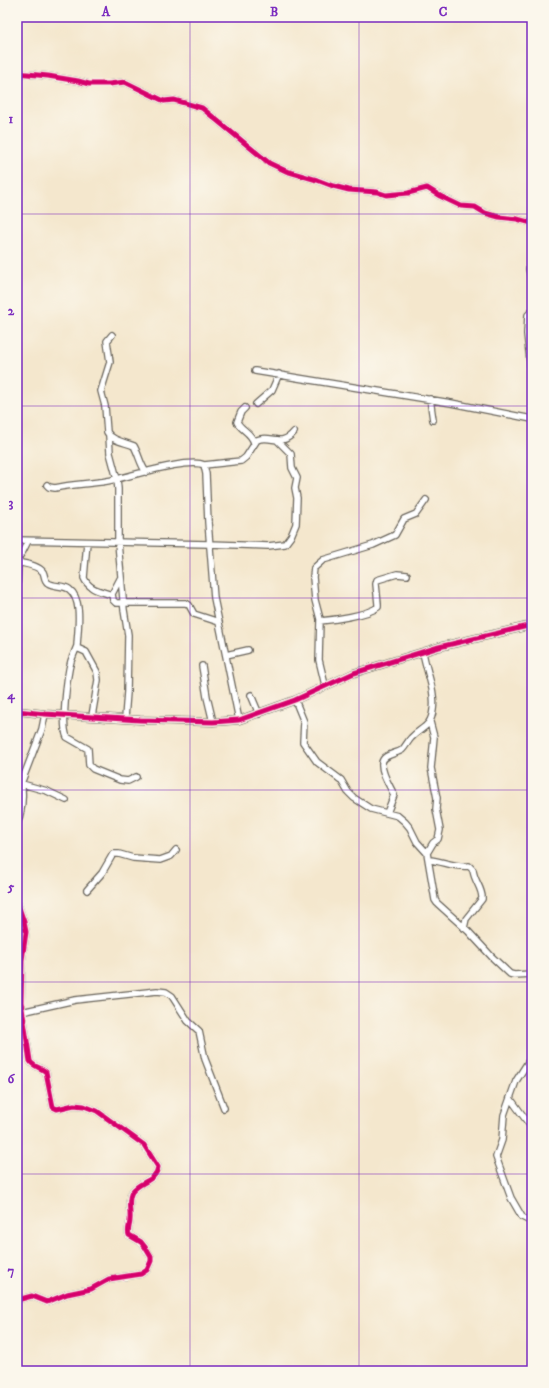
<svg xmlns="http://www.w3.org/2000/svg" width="549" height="1388" font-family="'IM FELL DW Pica',serif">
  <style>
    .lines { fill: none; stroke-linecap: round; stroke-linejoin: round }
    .minor-casing { stroke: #68635a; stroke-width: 8 }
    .tertiary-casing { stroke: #68635a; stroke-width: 9 }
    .minor { stroke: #fff; stroke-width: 5.5 }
    .tertiary { stroke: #fff; stroke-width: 7 }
    .cycleway-casing { stroke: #fbf7ec; stroke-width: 8 }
    .cycleway { stroke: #d6006c; stroke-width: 5 }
    .grid { fill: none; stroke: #7b2cbf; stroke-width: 1; stroke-opacity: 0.55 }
    .neatline { fill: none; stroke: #7b2cbf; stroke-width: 1.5 }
    .grid-label { font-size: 13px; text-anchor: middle; font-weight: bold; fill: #7b2cbf }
  </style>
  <rect width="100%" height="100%" fill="#fbf7ec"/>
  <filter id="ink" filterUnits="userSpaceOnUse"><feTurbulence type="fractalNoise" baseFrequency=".025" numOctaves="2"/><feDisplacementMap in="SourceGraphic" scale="8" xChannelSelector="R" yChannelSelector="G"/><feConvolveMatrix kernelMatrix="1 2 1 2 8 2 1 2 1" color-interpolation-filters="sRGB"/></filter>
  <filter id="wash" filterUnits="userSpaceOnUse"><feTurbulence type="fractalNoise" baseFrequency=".012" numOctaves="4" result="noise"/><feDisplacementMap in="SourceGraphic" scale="16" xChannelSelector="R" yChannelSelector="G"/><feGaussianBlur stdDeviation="0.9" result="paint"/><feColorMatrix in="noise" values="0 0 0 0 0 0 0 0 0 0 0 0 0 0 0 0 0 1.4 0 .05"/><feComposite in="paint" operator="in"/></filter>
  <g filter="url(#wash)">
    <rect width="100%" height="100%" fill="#f4e7cd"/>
  </g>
  <g filter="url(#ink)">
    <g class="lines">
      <g class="minor-casing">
        <path id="minor" d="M17 73 48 76 78 81 89 84H109L125 82 164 101 174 100 202 108 269 163 286 171 317 180 333 186 349 190 377 192 386 195 408 193 427 188 440 196 461 206 475 207 485 213 499 217 517 219 532 223
          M532 260 529 269 532 281
          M532 311 528 315 527 334 532 379
          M112 335 107 341 110 362 101 391 105 406 107 432C112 441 125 442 134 446 139 455 140 464 146 472
          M255 371 451 403 532 419
          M430 399 433 420
          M256 404 272 390 279 374
          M245 408 241 412 237 422C241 430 252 433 254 443
          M109 436 110 453 117 479 118 489V543L124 610 128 635 127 692 125 718
          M204 465 241 461 246 457 257 440C271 434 281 448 294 432
          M47 485 49 487 55 488C72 484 90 484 107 481 126 478 189 457 204 465L206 474 208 522 214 598 239 720
          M17 540 209 544 268 546 285 544 291 536 296 524 297 498 295 488 297 478 292 468 291 454 277 440
          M87 542 84 578C89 590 101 591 112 595
          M17 560 23 551 28 541
          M17 562C25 564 38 565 43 572 45 576 44 580 48 583 54 587 63 585 69 589 84 600 77 633 77 648L86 652 97 672 98 680 92 716
          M121 577 112 594 113 600 116 603H186L189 605 194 614 219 622
          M17 584 18 563
          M320 621C333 620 368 615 378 607V604L376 584 377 580 397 574 407 575
          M17 643 19 651 17 659
          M77 646C75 651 73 656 71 661 67 675 61 725 67 737L88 749 89 765 93 769 120 780 128 781 136 777
          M226 655 248 650
          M202 666 207 697 213 722
          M325 685 319 660 320 619 315 600 313 577 314 568 323 560 373 545 395 535 404 519 416 514 426 500
          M251 695 259 714
          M295 700 304 722 303 742 317 762 341 780 348 792 354 798 371 809 398 816 405 822 410 828 417 842 427 853 435 900 437 903 468 931 492 957 510 974 514 975 532 974
          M17 770C25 784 23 809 17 824
          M22 781 42 729 45 714
          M22 784 47 791 66 800
          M387 813 394 795C390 786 381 773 382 763 383 754 396 754 402 750 406 746 408 741 411 738 421 727 431 728 433 710 436 691 426 671 423 652
          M427 853 433 843 438 839 440 830 436 809 437 798 431 768 434 737 430 722
          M429 860C443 861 455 868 469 866L473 870C474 881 483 889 482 899L466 919 464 928
          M87 890 102 873 113 854H119L133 858 160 860 171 856 176 850
          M17 902 24 922 26 932 22 960 21 1002 30 1061C33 1067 41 1067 46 1072L53 1107 57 1109 74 1105 84 1106 97 1111 144 1145 158 1167C156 1182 139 1181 132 1192 127 1200 131 1211 130 1220 130 1225 127 1230 129 1235L141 1242 145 1247 151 1257V1261L147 1270 141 1274 109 1279 91 1289 67 1294 47 1302 32 1296 17 1300
          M17 1013 75 1000 157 991 166 992 172 996 188 1021 199 1031 205 1059 224 1108
          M532 1056 516 1081 504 1115 502 1140 496 1157 511 1198 522 1217 532 1222
          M510 1098 532 1128"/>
      </g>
      <g class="tertiary-casing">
        <path id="tertiary" d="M17 711 45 714 140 720 213 722 239 720 295 700 354 673 439 647 532 625"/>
      </g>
      <use href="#minor" class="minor"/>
      <use href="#tertiary" class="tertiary"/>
      <g class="cycleway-casing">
        <path id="cycleway" d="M17 73 48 76 78 81 89 84H109L125 82 164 101 174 100 202 108 269 163 286 171 317 180 333 186 349 190 377 192 386 195 408 193 427 188 440 196 461 206 475 207 485 213 499 217 517 219 532 223
          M17 711 45 714 140 720 213 722 239 720 295 700 354 673 439 647 532 625
          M17 902 24 922 26 932 22 960 21 1002 30 1061C33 1067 41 1067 46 1072L53 1107 57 1109 74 1105 84 1106 97 1111 144 1145 158 1167C156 1182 139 1181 132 1192 127 1200 131 1211 130 1220 130 1225 127 1230 129 1235L141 1242 145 1247 151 1257V1261L147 1270 141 1274 109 1279 91 1289 67 1294 47 1302 32 1296 17 1300"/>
      </g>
      <use href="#cycleway" class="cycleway"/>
    </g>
  </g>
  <path class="grid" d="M190 17V1371M359 17V1371M17 214H532M17 406H532M17 598H532M17 790H532M17 982H532M17 1174H532"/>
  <rect width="549" height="1388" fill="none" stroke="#fbf7ec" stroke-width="44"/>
  <rect x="22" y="22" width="505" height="1344" class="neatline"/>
  <g class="grid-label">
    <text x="106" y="16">A</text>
    <text x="274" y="16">B</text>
    <text x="443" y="16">C</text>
    <text x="11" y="123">1</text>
    <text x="11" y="315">2</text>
    <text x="11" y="507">3</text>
    <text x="11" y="699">4</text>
    <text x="11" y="891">5</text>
    <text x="11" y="1083">6</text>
    <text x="11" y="1275">7</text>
  </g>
</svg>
